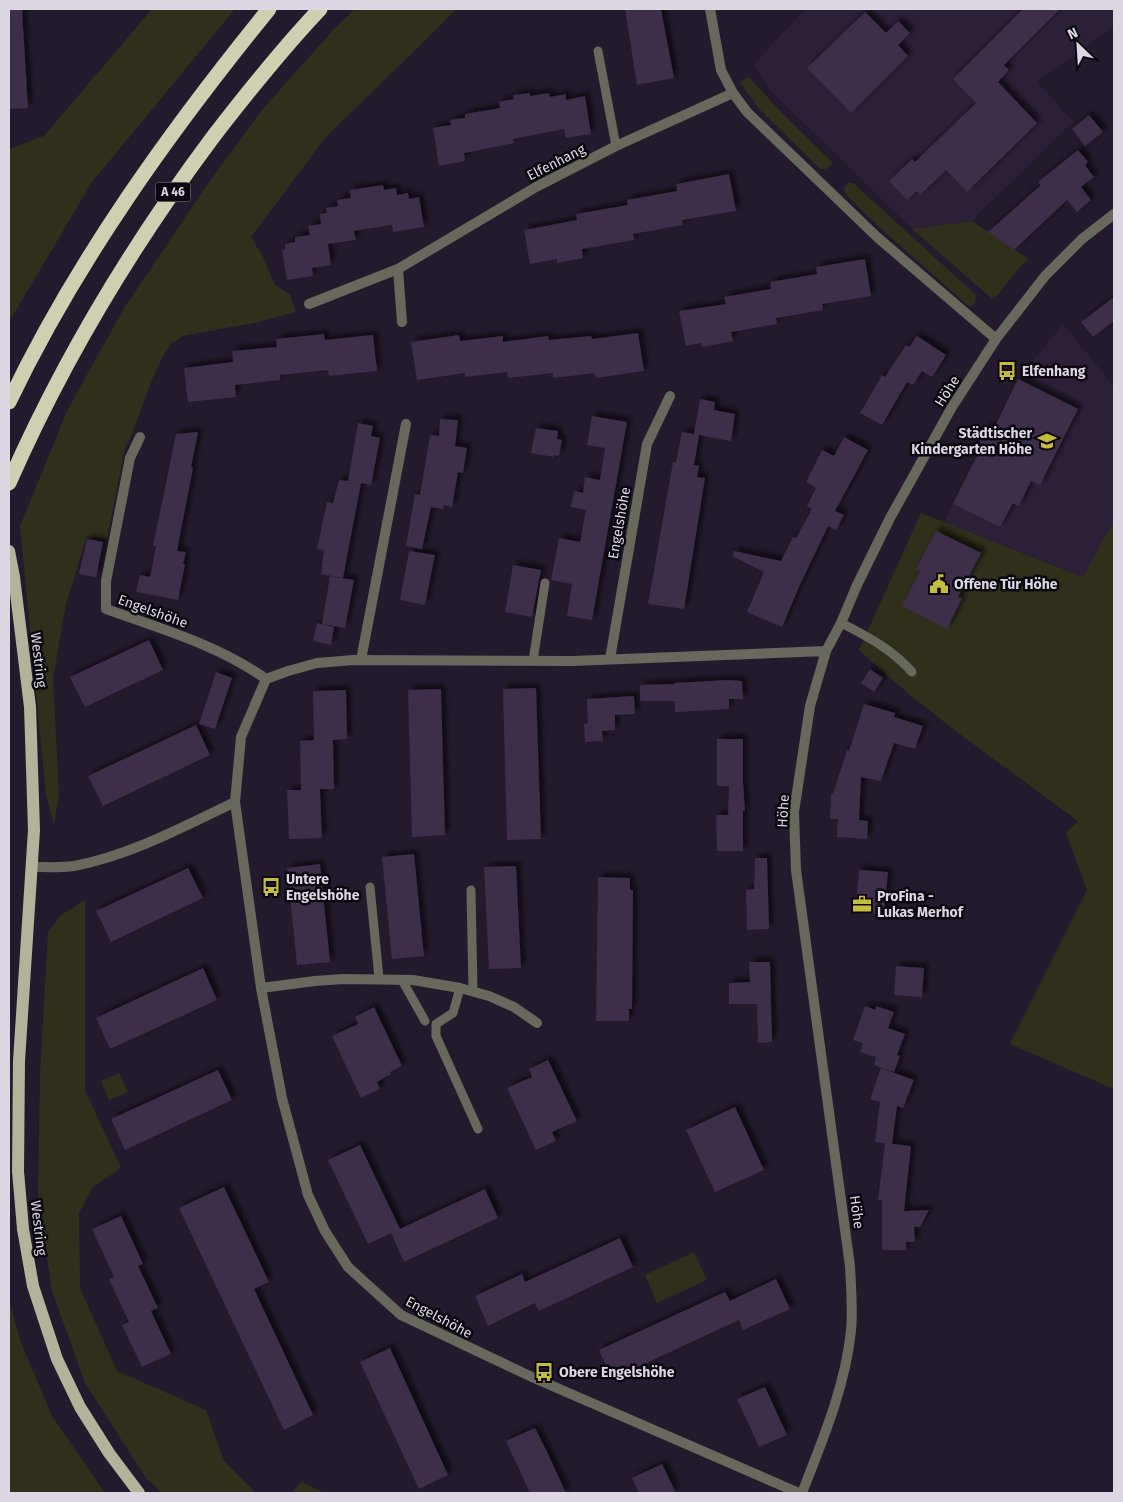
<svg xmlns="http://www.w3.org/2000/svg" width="1123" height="1502" font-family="'Fira Sans',sans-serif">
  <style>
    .built { fill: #2c1f38 }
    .green { fill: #302f1b }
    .building { fill: #3d2d4a; filter: url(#shadow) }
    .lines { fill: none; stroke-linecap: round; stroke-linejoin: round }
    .service { stroke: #68685c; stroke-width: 9 }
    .minor { stroke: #68685c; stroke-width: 10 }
    .primary { stroke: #b3b29a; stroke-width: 12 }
    .motorway { stroke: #d0cfb2; stroke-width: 15 }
    .labels { text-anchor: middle; stroke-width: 5; stroke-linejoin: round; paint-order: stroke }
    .shield { fill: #0b070f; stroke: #9e99a4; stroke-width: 1 }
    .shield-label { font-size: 12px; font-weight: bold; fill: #ddd7e4 }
    .street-label { font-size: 14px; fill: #ddd7e4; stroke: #0b070f }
    .poi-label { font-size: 14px; font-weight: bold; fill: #ddd7e4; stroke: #0b070f; text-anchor: start }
  </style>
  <defs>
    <filter id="shadow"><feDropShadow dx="4.5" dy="-4.5" stdDeviation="2.5" flood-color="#0009"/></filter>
  </defs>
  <rect width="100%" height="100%" fill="#241a2d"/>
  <path class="built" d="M805 9H1114V27L1037 82 1073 121 972 221 912 229 770 90 754 64Z
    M1063 324 1114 386V520L1084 577 944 522 978 454 974 452 988 426 998 430 1004 418 1000 416 1018 379Z"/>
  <path class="green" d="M152 9H235L92 182 9 322V149L44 136Z
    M355 9H457L325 138 251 237 263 257 275 285 290 295 296 312 254 323 183 336 171 344 163 356 153 377 132 434 125 448 107 539 87 536 66 604 53 678 59 794 54 825 46 795 20 526 67 411 123 310 200 195 261 111 334 29Z
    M749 77 778 109 833 163 826 169H820L759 109 740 82Z
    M848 183H853L976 295 975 303 970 307 888 235 846 195 844 188Z
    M972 221 1028 259 1018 269 998 295 991 298 912 229Z
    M921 513 1083 577 1114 520V1089L1010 1044 1087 890 1066 833 1078 821C1004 766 926 713 859 650Z
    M85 900V1090L121 1168 93 1187 79 1213 80 1288 117 1371 206 1410 224 1461 256 1493H162L146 1478 85 1383 52 1291 38 1199 40 1075 48 932 60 916Z
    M119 1073 128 1092 109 1100 101 1081Z
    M694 1252 707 1280 657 1303 645 1275Z
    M9 1299 20 1340 52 1416 105 1493H9Z
    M302 1482 325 1493H292L294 1489Z"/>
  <path class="building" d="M9 9H22L28 108 9 109Z
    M625 9H661L674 78 637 85Z
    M1023 9H1060L1004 65 1009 70 998 82 1037 123 967 192 946 170 920 195 917 191 907 200 889 181 912 159 915 162 976 103 953 79Z
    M865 12 886 33 898 21 910 33 898 45 908 56 851 113 807 68Z
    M530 93V96L549 93 550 97 566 94V100L585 96 591 134 566 138 564 129 513 139 514 143 464 153 465 161 439 166 433 128 451 125 450 120 465 118V114L500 108 499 102 514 99 513 95Z
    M1089 115 1103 132 1085 146 1072 129Z
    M1078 150 1088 162 1085 165 1094 177 1081 187 1091 200 1077 212 1067 200 1014 250 988 232 1041 185 1038 182Z
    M729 174 736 211 682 220 683 225 633 234 634 240 582 249 583 258 557 263V259L530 264 524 230 577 220 576 214 628 205 627 200 677 191 676 184Z
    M383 185 384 190 396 188 397 195 408 193 409 199 419 197 424 227 393 232 392 225 354 231 356 240 328 244 331 265 312 268 313 276 287 280 282 250H285V244L295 242V237L310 235 308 226 321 224 320 214 327 213 326 208 338 206 337 200 351 198 350 190Z
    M865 259 871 296 822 304 823 310 776 318 777 324 731 332 733 341 702 347 701 343 686 346 679 311 726 304 724 297 771 289 770 282 817 274 816 267Z
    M1114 297V321L1093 337 1081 322Z
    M638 333 644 371 596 378 595 373 553 378V373L508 378 507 372 465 377V373L417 380 411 342 459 335 460 341 503 336V342L548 336 549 340 591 336 592 339Z
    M324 334 325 340 373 335 377 371 329 376 328 370 280 375V380L235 385 236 397 188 402 184 368 233 362 232 351 277 347 276 339Z
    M917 336 946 355 932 377 922 371 913 385 907 382 882 425 860 413 882 375 885 377 906 345 909 347Z
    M1018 379 1078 409 1040 485 1031 481 1019 506 1013 503 1000 527 953 504 978 454 974 452 988 426 994 428Z
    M700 399 715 402 714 410 735 414 731 441 699 435 694 465 699 466 697 477 705 478 684 609 648 604 673 462H676L682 432 694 434Z
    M592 416 627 422 592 620 567 616 572 584 551 580 559 538 580 542 586 510 571 507 574 491 583 493 585 477 600 480 605 448 587 445Z
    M440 419 458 420 455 446 467 448 463 473 458 472 452 507 444 505 443 509 431 507 422 549 406 546 415 494 420 495 430 435 439 436Z
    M358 423 373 426 371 436 380 438 371 485 361 483 343 578 321 574 324 550 317 549 327 502 333 503 339 480 348 481Z
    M536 428 558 431 557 439 562 440 559 456 554 455V457L531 453Z
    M198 432 191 467 193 468 177 551 186 552 183 564H185L178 600 136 592 140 575 150 577 156 546H153L176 434Z
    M844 437 868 450 835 511 844 515 836 530 828 526 799 587 782 627 747 612 764 572 732 556 734 551 781 561 793 537 796 538 812 509 807 506 816 488 806 482 822 450 834 456Z
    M936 531 981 553 958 597 962 598 947 629 902 606 920 571 916 569Z
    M87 539 103 542 96 577 79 574Z
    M409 551 435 555 425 605 400 600Z
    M513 565 541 570 532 617 505 612Z
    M330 576 354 580 345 628 322 624Z
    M317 623 334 627 331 645 313 641Z
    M149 640 163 670 85 707 70 677Z
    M870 669 883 678 874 692 861 683Z
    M216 672 232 678 215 729 199 724Z
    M728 680 742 681 743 699H729V709L675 712V701H640V685L674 684V683Z
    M536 688 541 839 507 840 503 689Z
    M441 689 445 835 412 837 408 690Z
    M346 690 347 739 333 740 334 789H320L322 838 289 839 287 790H301L300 741 314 740 313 691Z
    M634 696 635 714 615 715V730L602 731 603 741 585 742 584 724 588 723 587 699Z
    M864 704 895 713 894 717 923 726 915 749 894 743 881 781 861 777 859 820 868 821 867 839 837 837 838 819H830L831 794H833L847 750 849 751Z
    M196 725 210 755 103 806 88 776Z
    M717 739H743V783L745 811H743V851H717L716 815H728L729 786H717Z
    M414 854 424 956 392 959 382 857Z
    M755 858H767L769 929 747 930 746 890 754 889Z
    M320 864 330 962 297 965 287 868Z
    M516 866 521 968 489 969 484 867Z
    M188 868 203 898 111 942 96 911Z
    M859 870 888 872 884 915 855 912Z
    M598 877 630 878V890H633L632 1009H629V1021H596Z
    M749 962H770L772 1042 758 1043 757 1004H729V983L750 982Z
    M896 966 924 968 922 997 894 995Z
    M203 968 217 1000 110 1049 96 1018Z
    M865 1006 875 1010 876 1006 894 1012 888 1028 905 1034 897 1055 900 1056 894 1072 874 1065 876 1057 860 1052 863 1043 853 1040Z
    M374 1007 402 1066 390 1072 391 1074 377 1082 380 1089 361 1098 332 1036 358 1024 355 1017Z
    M548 1060 577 1121 552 1132 556 1141 536 1150 507 1088 532 1077 529 1069Z
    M881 1068 914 1080 903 1108 897 1106 892 1144 875 1142 880 1102 870 1099Z
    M218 1070 232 1100 125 1150 111 1119Z
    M735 1107 764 1170 715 1192 686 1130Z
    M885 1143 911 1146 904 1211 929 1210 920 1227H914L915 1242H906V1250H882V1200H878Z
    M360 1145 400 1229 368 1244 328 1160Z
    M224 1187 269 1282 254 1289 313 1415 284 1430 179 1208Z
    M485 1189 498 1218 404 1262 391 1233Z
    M121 1216 143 1264 138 1266 158 1308 151 1311 171 1354 142 1367 122 1325 129 1322 109 1279 114 1277 92 1229Z
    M620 1238 633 1267 539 1311 535 1303 488 1326 475 1296 522 1274 525 1282Z
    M776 1279 790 1309 743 1330 739 1320 612 1379 599 1350 725 1292 730 1301Z
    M390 1348 448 1475 419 1489 360 1362Z
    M765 1387 787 1435 759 1447 737 1399Z
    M535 1428 547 1452 566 1493H530L506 1441Z
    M662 1464 676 1493H639L632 1478Z"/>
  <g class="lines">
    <path class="service" d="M598 51 616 146
      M841 623C867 636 893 650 912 672
      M533 661 545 583
      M370 887 379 978
      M471 890 473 991
      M402 980 425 1021
      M460 988 453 1013 436 1024V1036L478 1129"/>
    <path class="minor" d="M733 93 747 112 877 237 996 339
      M398 269 402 322
      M309 304 398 269 536 187 616 146 733 93 721 70 710 9
      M140 437 130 458 106 581V609C162 629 218 645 266 679
      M610 659 647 444 670 396
      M361 660 406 424
      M32 867C45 867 60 868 74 866 129 856 185 826 235 802
      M261 988 315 981 343 979 413 980 460 988 489 996 514 1007 537 1023
      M799 1493 534 1378 401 1315 348 1267 325 1231 308 1195 282 1098 261 988 235 802 241 737 266 679 288 671 317 663 353 660 572 661 826 651
      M802 1493C822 1441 845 1388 851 1331 853 1310 851 1287 850 1266L796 870 794 812 810 706 826 651 841 623 857 585 890 518 952 407 996 339 1045 276 1082 239 1114 214"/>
    <path class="primary" d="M9 551 14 577 30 707 34 830 19 1061 18 1171 23 1229 33 1286 57 1359 80 1407 109 1453 139 1493"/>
    <path class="motorway" d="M9 402C77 260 170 131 269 9
      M9 483C63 360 133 244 213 137 247 93 282 49 320 9"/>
  </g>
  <defs>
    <g id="bus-bare" transform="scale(1.5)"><path d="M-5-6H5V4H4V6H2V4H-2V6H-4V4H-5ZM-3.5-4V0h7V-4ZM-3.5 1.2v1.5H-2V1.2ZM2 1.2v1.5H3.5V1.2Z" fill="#c4bc3d" stroke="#0b070f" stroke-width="2.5" paint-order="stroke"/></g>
    <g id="school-bare" transform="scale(1.5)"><path d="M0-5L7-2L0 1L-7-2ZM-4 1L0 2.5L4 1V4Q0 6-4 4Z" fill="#c4bc3d" stroke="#0b070f" stroke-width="2.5" paint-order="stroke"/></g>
    <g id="civic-bare" transform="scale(1.5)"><path d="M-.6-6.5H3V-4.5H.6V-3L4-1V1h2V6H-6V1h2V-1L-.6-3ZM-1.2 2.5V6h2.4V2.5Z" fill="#c4bc3d" stroke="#0b070f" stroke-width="2.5" paint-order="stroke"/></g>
    <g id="office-bare" transform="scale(1.5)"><path d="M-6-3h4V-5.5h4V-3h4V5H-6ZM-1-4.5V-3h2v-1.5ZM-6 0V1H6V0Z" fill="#c4bc3d" stroke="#0b070f" stroke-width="2.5" paint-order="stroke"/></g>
  </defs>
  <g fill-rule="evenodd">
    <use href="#bus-bare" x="1007" y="371"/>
    <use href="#school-bare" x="1047" y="441"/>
    <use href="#civic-bare" x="939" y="584"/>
    <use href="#bus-bare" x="271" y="887"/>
    <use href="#office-bare" x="862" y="904"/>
    <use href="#bus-bare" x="544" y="1372"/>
  </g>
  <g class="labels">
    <rect class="shield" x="155.5" y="182.5" width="35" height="19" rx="4"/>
    <g class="shield-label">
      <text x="173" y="196">A 46</text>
    </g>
    <g class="street-label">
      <text transform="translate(556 162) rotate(-27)" y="5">Elfenhang</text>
      <text transform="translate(947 391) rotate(-58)" y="5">Höhe</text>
      <text transform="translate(619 523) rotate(-80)" y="5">Engelshöhe</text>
      <text transform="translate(153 611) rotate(20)" y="5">Engelshöhe</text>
      <text transform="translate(39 660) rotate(83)" y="5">Westring</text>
      <text transform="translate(783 811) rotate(-87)" y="5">Höhe</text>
      <text transform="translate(857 1212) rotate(82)" y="5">Höhe</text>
      <text transform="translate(39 1228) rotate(83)" y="5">Westring</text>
      <text transform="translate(439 1317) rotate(28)" y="5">Engelshöhe</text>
    </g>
    <g class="poi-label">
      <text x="1022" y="376">Elfenhang</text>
      <text x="1032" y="438" text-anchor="end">Städtischer<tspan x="1032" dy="16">Kindergarten Höhe</tspan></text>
      <text x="954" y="589">Offene Tür Höhe</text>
      <text x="286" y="884">Untere<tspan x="286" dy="16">Engelshöhe</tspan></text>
      <text x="877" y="901">ProFina -<tspan x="877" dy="16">Lukas Merhof</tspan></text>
      <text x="559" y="1377">Obere Engelshöhe</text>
    </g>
  </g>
  <rect width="1123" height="1502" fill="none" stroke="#ddd7e4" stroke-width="20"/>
  <g transform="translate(1078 45) rotate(335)" stroke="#0b070f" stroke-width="4" paint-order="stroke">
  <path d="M0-4L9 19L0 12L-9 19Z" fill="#ddd7e4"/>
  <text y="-8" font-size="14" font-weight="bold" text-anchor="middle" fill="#ddd7e4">N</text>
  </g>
</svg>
